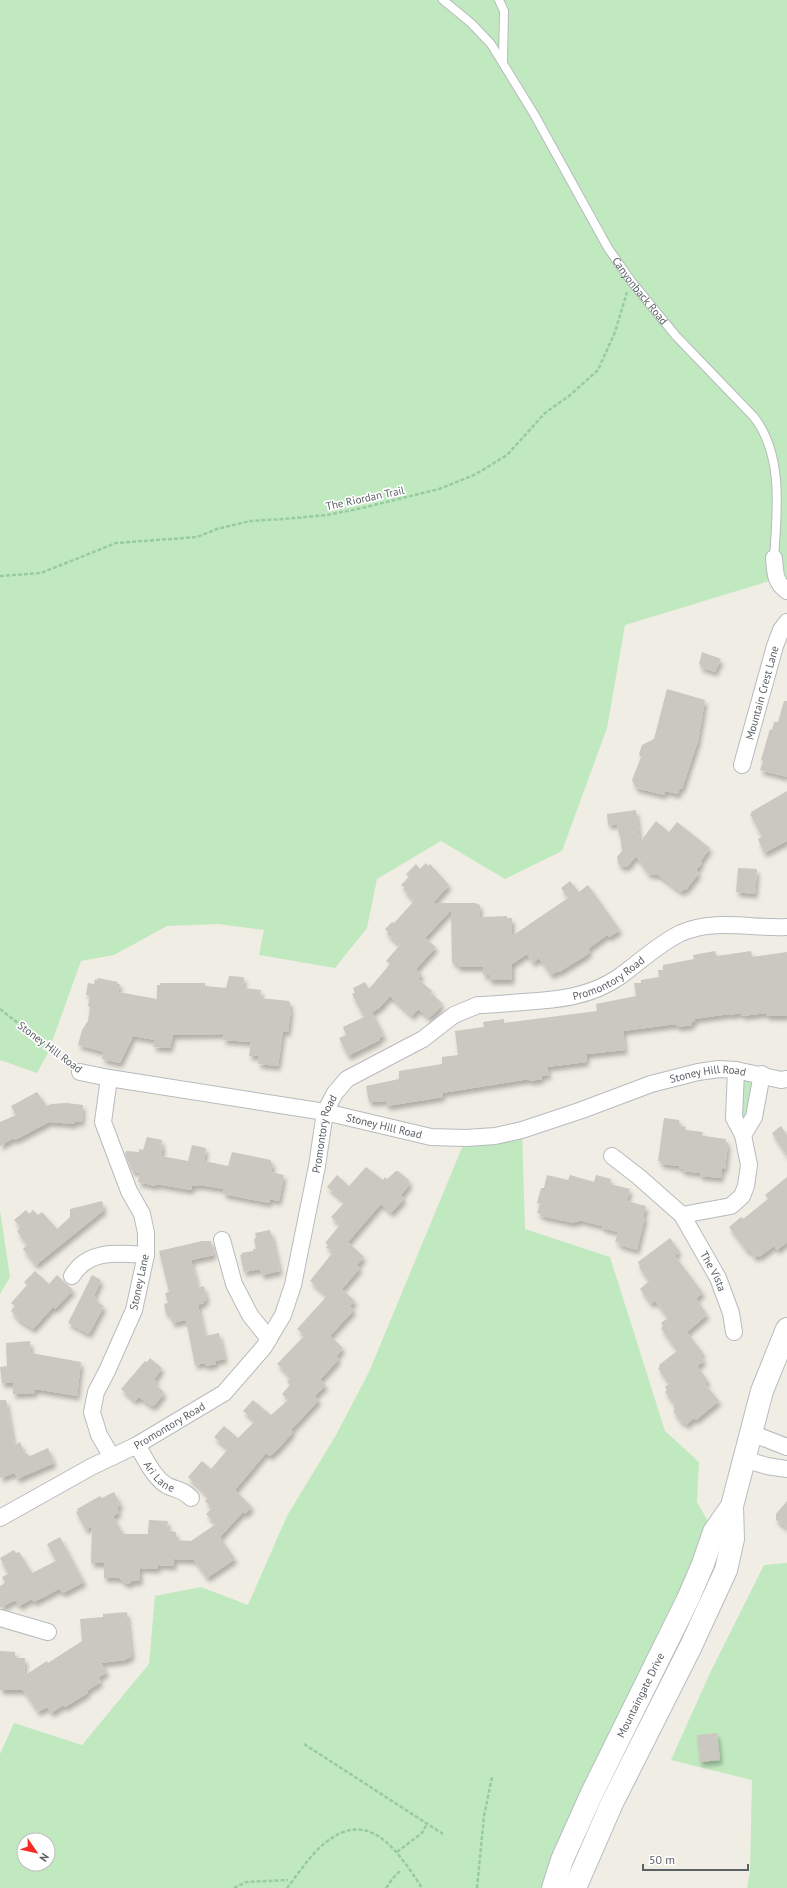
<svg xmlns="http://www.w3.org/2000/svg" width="787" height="1888" font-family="'PT Sans',sans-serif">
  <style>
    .green { fill: #c1e9bf; fill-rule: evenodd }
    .building { fill: #cbc7c1; filter: url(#shadow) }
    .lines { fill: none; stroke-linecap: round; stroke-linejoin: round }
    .lane-casing { stroke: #b7bbbf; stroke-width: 10 }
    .street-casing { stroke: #b7bbbf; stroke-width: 18 }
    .secondary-casing { stroke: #b8bcc1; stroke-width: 24 }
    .path { stroke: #97cba4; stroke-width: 2.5; stroke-dasharray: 4 2; stroke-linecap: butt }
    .lane { stroke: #fff; stroke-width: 8 }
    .street { stroke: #fff; stroke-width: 16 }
    .secondary { stroke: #fff; stroke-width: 22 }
    .labels { text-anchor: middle; stroke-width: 3.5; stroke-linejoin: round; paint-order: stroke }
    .street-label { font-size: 11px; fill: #5c6166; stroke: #fff }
  </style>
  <defs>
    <filter id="shadow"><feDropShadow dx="2.5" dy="4.5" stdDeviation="2" flood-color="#0004"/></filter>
  </defs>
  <rect width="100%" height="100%" fill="#f0ede4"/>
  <path class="green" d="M0 0H787V591L776 579 625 625 607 728 562 851 505 879 441 841 377 879 367 928 335 968 259 955 264 930 218 924 167 926 114 955 81 961 48 1053 37 1073 0 1060Z
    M736 1070 762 1074 743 1135Z
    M522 1130 525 1229 610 1257 665 1431 699 1462 697 1502 714 1532 553 1888H0V1754L14 1723 82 1745 149 1664 155 1596 201 1587 248 1605 287 1516 336 1435 369 1372 466 1138ZM24 1840H48V1864H24Z
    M0 1210 10 1277 0 1294Z
    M787 1563V1888H747L750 1871 752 1780 671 1760 710 1673 764 1565Z"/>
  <path class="building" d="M702 652 721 659 715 672 700 667 701 665 699 664Z
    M667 689 705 700 698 741 682 789 680 788 678 794 665 791 664 795 636 788 632 780 641 757 639 754 642 745 654 739Z
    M784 701H787V777L760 770 763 761 761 760 770 729 772 730 774 722H778Z
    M787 791V841L764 853 758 839 762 837 750 814 752 813 751 812Z
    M636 810 640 842 656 821 669 832 677 822 710 848 700 862 702 863 696 870 699 873 686 890 684 889 681 892 658 875 648 874 636 856 628 866 622 867 618 863 617 857 622 851 620 835H619L617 824 608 825 607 814Z
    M426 863 428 866 430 864 449 885 433 903H475L480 905V917L507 916V918H512V936L568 898 561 888 570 881 579 892 588 885 620 930 609 937 607 935 588 949 590 952 585 956 559 972 558 971 551 975 539 958 533 963 527 954 512 964V980H489V975H483V967H457V963H452L451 910 425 938 436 947 416 969 422 975 418 979 432 991 431 993 442 1003 439 1006 441 1007 429 1018 418 1009 412 1016 390 996 379 1008 372 1012 384 1036 379 1038 380 1040 348 1056 339 1038 346 1035 343 1027 364 1017 352 994 355 993 353 988 365 982 369 989 390 964 386 961 400 945 387 934 388 932 385 929 392 922 394 923 414 901 403 889 405 888 401 885 409 877 406 874 416 864 420 869Z
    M738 868 757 869 755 894 736 892Z
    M715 951 717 956 751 951 752 957 787 952V1016H766V1013L742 1016 741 1013 729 1015V1014L694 1019 695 1022H692V1025L678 1027 676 1024 623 1031 625 1050 587 1054 586 1062 547 1067 549 1075 541 1076 542 1079 530 1081 529 1079 442 1093 443 1097 387 1106 386 1101 369 1102 366 1086 399 1079V1071L442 1064V1057L458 1055 455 1031 484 1027 483 1022 504 1019V1023L597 1011 596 1004 636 996 634 983H641V980L659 977 658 970H663V965L694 959 693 955Z
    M229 976 243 977 244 978 243 988 261 990 260 998 289 1001 290 1003V1009H291L288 1032 283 1031 278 1066 258 1064 259 1056H249L251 1042 223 1040 224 1034 173 1035 170 1048 153 1047 155 1040 133 1036 120 1063 102 1059 104 1052 78 1045 82 1030 88 1021 90 1007 88 1006 90 996 86 995 88 983 94 984 95 979 97 980 98 978 118 982 117 984H120L118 992 157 999V985H160V983H205V986L226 988Z
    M37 1092 47 1106 51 1104 67 1103 83 1105 82 1122 75 1121V1124L49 1122 15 1140 14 1138 0 1146V1122L16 1115 11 1106Z
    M664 1118 679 1120 680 1126 686 1127 685 1130 703 1132 702 1135 704 1136 726 1139V1143H728L725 1169 722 1168 721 1178 700 1176V1173L683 1171V1169L679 1168 680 1166 661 1164V1161H658Z
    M781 1126 787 1135V1156L772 1133Z
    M147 1137 162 1140 161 1145H163L161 1156 188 1161 192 1145 206 1148 204 1161 228 1166 232 1152 271 1160V1163L273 1164 271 1172 284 1175 279 1201 270 1199 269 1203 223 1194 224 1189 199 1185 192 1186 191 1190 156 1184 155 1186 138 1182 140 1173 132 1171 125 1154 126 1151 139 1152V1149L143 1150Z
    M366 1167 383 1180 385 1177 387 1179 396 1171H398L410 1181 408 1182 410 1184 401 1195 404 1199 391 1213 381 1204 348 1242 364 1257 357 1265 360 1268 342 1289 355 1301 350 1306 354 1310 330 1336 343 1348 336 1357 339 1359 320 1380 326 1385 315 1396 319 1400 291 1430 293 1432 278 1449 270 1456 266 1453 235 1490 252 1507 245 1514 243 1512 220 1537 235 1559 207 1578 194 1560 174 1559V1566L158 1565V1569L140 1568V1581H132L129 1584 125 1583 119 1578H104V1563H91L92 1526 86 1530 76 1512 78 1511 77 1509 100 1496 102 1498 114 1492 121 1505 117 1507 119 1513 113 1516 123 1534H148L149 1520 168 1521 167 1528H170L169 1531 176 1532V1540L191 1541 216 1524 206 1514 212 1508 205 1501 209 1497 188 1477 202 1461 211 1469 228 1449 214 1437 224 1426 238 1438 255 1421 243 1411 253 1400 271 1415 288 1400 282 1394 290 1385 287 1382 290 1379 286 1375 287 1373 277 1364 305 1335 297 1329 327 1296 310 1281 333 1252 326 1247 328 1245 325 1243 340 1225 331 1217 345 1202 327 1187 337 1175 349 1186Z
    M547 1175 568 1180 570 1175 594 1182 596 1175 611 1179 610 1184 630 1189 627 1201 646 1206 643 1217H645L637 1250 619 1245 620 1243 615 1242 618 1232 602 1228V1226L579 1220V1222L575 1221 574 1223 541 1216V1214L537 1213 540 1204 537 1203 541 1188H544Z
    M787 1177V1242L777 1250 774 1246 759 1257 758 1255 755 1258 749 1250 747 1251 729 1227 741 1217 743 1219 768 1199 765 1195Z
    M102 1201 104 1210 36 1265 23 1249 27 1245 17 1231 21 1227 14 1220 26 1210 29 1214 33 1210 38 1215 42 1212 57 1229 70 1217V1209Z
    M270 1230 271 1235H272L280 1271 262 1275 260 1269 244 1272 240 1255H242L241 1253 253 1251V1249H256L254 1239 256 1238 255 1233Z
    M670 1238 679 1251 675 1256 703 1293 696 1298 707 1315 687 1332 703 1353 700 1355 704 1361 697 1366 708 1381 705 1384 719 1401 696 1420 694 1418 686 1425 683 1421 682 1423 673 1411 675 1410 673 1406 675 1405 665 1392 667 1390 665 1387 669 1384 658 1368 660 1367 659 1365 677 1351 661 1328 663 1326 661 1323 668 1318 655 1301 651 1304 640 1289 649 1281 639 1267 640 1266 638 1262Z
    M202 1241H211L214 1255 191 1260 198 1288 204 1286 207 1300 203 1301 204 1303 198 1305 205 1336 219 1333 225 1359 215 1361 216 1364 205 1366V1363L195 1365 186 1320 172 1323 170 1314H166L164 1304 168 1303 165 1293 169 1292 159 1251Z
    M35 1271 49 1284 57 1275 73 1290 55 1309 53 1307 33 1329 18 1319 11 1311 15 1306 11 1303 27 1285 24 1282Z
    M92 1275 101 1280 94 1296 100 1304 104 1306 89 1334 68 1323Z
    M30 1341 31 1353 81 1362 77 1396 35 1389V1393L13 1394V1383H2L0 1367 7 1366 6 1343Z
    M150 1358 162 1368 154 1380 157 1382 155 1384 164 1392 162 1394 163 1395 154 1406 152 1405 151 1406 139 1397 135 1401 121 1389 145 1361 147 1362Z
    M0 1400H6L14 1446 20 1442 24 1452 30 1456 48 1448 54 1463 17 1479 15 1473 0 1478Z
    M787 1501V1528L776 1520V1514Z
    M60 1537 84 1582 63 1593 59 1589 34 1602 32 1599 19 1606 15 1600 0 1608V1586L5 1583 2 1577 8 1574 0 1558 14 1550 16 1553 19 1552 32 1573 56 1561 47 1544Z
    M127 1612 132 1656 125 1660 101 1663 107 1672 98 1678 101 1682 87 1691 88 1693 65 1707 64 1705 51 1713 47 1707 38 1712 23 1690H0V1651L15 1652V1658H25L24 1676 47 1661 48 1663 82 1641 80 1619 103 1617V1614Z
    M717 1733 720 1760 700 1762 697 1735Z"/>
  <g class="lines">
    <g class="lane-casing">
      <g id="lane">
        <path id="s1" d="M443 0 471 23 491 44 534 114 608 248 631 281 676 336 754 417C784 456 777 512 774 558"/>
        <path d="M499 0 504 11 503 61"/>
      </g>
    </g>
    <g class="street-casing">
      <g id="street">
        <path d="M774 558C775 572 775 583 787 591"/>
        <path id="s2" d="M742 765 775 646 781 630 787 622"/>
        <path id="s3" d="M80 1072 109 1078 325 1112 431 1137 466 1138 495 1136 522 1130 582 1110 651 1084 698 1072 719 1069 736 1070 781 1080 787 1079"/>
        <path d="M109 1078 103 1122 129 1191 142 1214 146 1233V1255L134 1310 107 1371 96 1392 92 1412 99 1435 112 1457"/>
        <path d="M743 1135 754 1117 762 1074"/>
        <path id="s4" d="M612 1156 639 1177 682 1215 718 1278 731 1313 734 1332"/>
        <path d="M682 1215 731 1206 742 1196 746 1186 749 1165 743 1135 734 1118 736 1070"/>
        <path d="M222 1240 234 1284 250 1315 269 1339"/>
        <path d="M72 1276C88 1249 119 1253 146 1255"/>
        <path d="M751 1433 787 1447"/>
        <path id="s5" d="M137 1445C145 1458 154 1479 168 1486 177 1490 184 1490 191 1498"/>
        <path d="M744 1459 767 1466 787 1469"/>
        <path id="s6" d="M0 1518 91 1467 137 1445 224 1393 264 1347 283 1315 293 1285 317 1166 325 1112 335 1093 347 1079 423 1039 454 1015 478 1005C493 1005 508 1003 523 1002 557 1000 590 997 619 977 640 962 658 944 681 933 715 918 752 929 787 927"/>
        <path d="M0 1618 48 1632"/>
      </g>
    </g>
    <g class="secondary-casing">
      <g id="secondary">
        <path id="s7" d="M553 1888 562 1860 592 1793 688 1599 703 1564 714 1532 732 1506"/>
        <path d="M575 1888 612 1803 690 1648 726 1570 733 1539 732 1506 762 1391 787 1329"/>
      </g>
    </g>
    <path class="path" d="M0 576 41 573 116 543 197 537 217 529 250 521 284 519 327 515 362 508 439 489 476 474 507 455 545 413 569 396 598 370 615 332 627 292
      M0 1009 69 1063
      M304 1744 443 1834
      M397 1852 422 1833 427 1824
      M234 1888 246 1882 288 1880
      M287 1888C298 1874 311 1854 325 1843 370 1806 399 1853 422 1888
      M386 1888 393 1878 401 1870
      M477 1888 484 1816 492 1777"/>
    <use href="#lane" class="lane"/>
    <use href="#street" class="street"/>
    <use href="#secondary" class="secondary"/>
  </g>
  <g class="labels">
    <g class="street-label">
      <text dy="4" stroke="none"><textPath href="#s1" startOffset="354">Canyonback Road</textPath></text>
      <text transform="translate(365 498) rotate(-12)" y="4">The Riordan Trail</text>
      <text dy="4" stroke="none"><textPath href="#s2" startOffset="75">Mountain Crest Lane</textPath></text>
      <text dy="4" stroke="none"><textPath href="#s6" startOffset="889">Promontory Road</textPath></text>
      <text transform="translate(50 1047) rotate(37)" y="4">Stoney Hill Road</text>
      <text dy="4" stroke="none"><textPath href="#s3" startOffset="644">Stoney Hill Road</textPath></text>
      <text dy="4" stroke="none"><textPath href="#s3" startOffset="309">Stoney Hill Road</textPath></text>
      <text dy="4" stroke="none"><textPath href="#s6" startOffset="541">Promontory Road</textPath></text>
      <text dy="4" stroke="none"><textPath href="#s4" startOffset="156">The Vista</textPath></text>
      <text transform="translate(139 1282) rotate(-78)" y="4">Stoney Lane</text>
      <text dy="4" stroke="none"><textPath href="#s6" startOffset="193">Promontory Road</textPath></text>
      <text dy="4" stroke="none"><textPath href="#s5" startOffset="39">Ari Lane</textPath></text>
      <text dy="4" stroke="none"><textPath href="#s7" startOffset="212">Mountaingate Drive</textPath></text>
    </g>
  </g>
  <g transform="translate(36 1852) rotate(124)"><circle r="19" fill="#ffffff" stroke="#bec0c2"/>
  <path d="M0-3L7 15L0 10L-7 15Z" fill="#f52c25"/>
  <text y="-6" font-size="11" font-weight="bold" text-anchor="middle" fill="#5c6166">N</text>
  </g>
  <path d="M643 1864v6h105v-6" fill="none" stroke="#5c6166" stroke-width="2"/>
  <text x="649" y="1864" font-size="12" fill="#5c6166" stroke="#ffffff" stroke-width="3" paint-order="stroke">50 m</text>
</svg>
